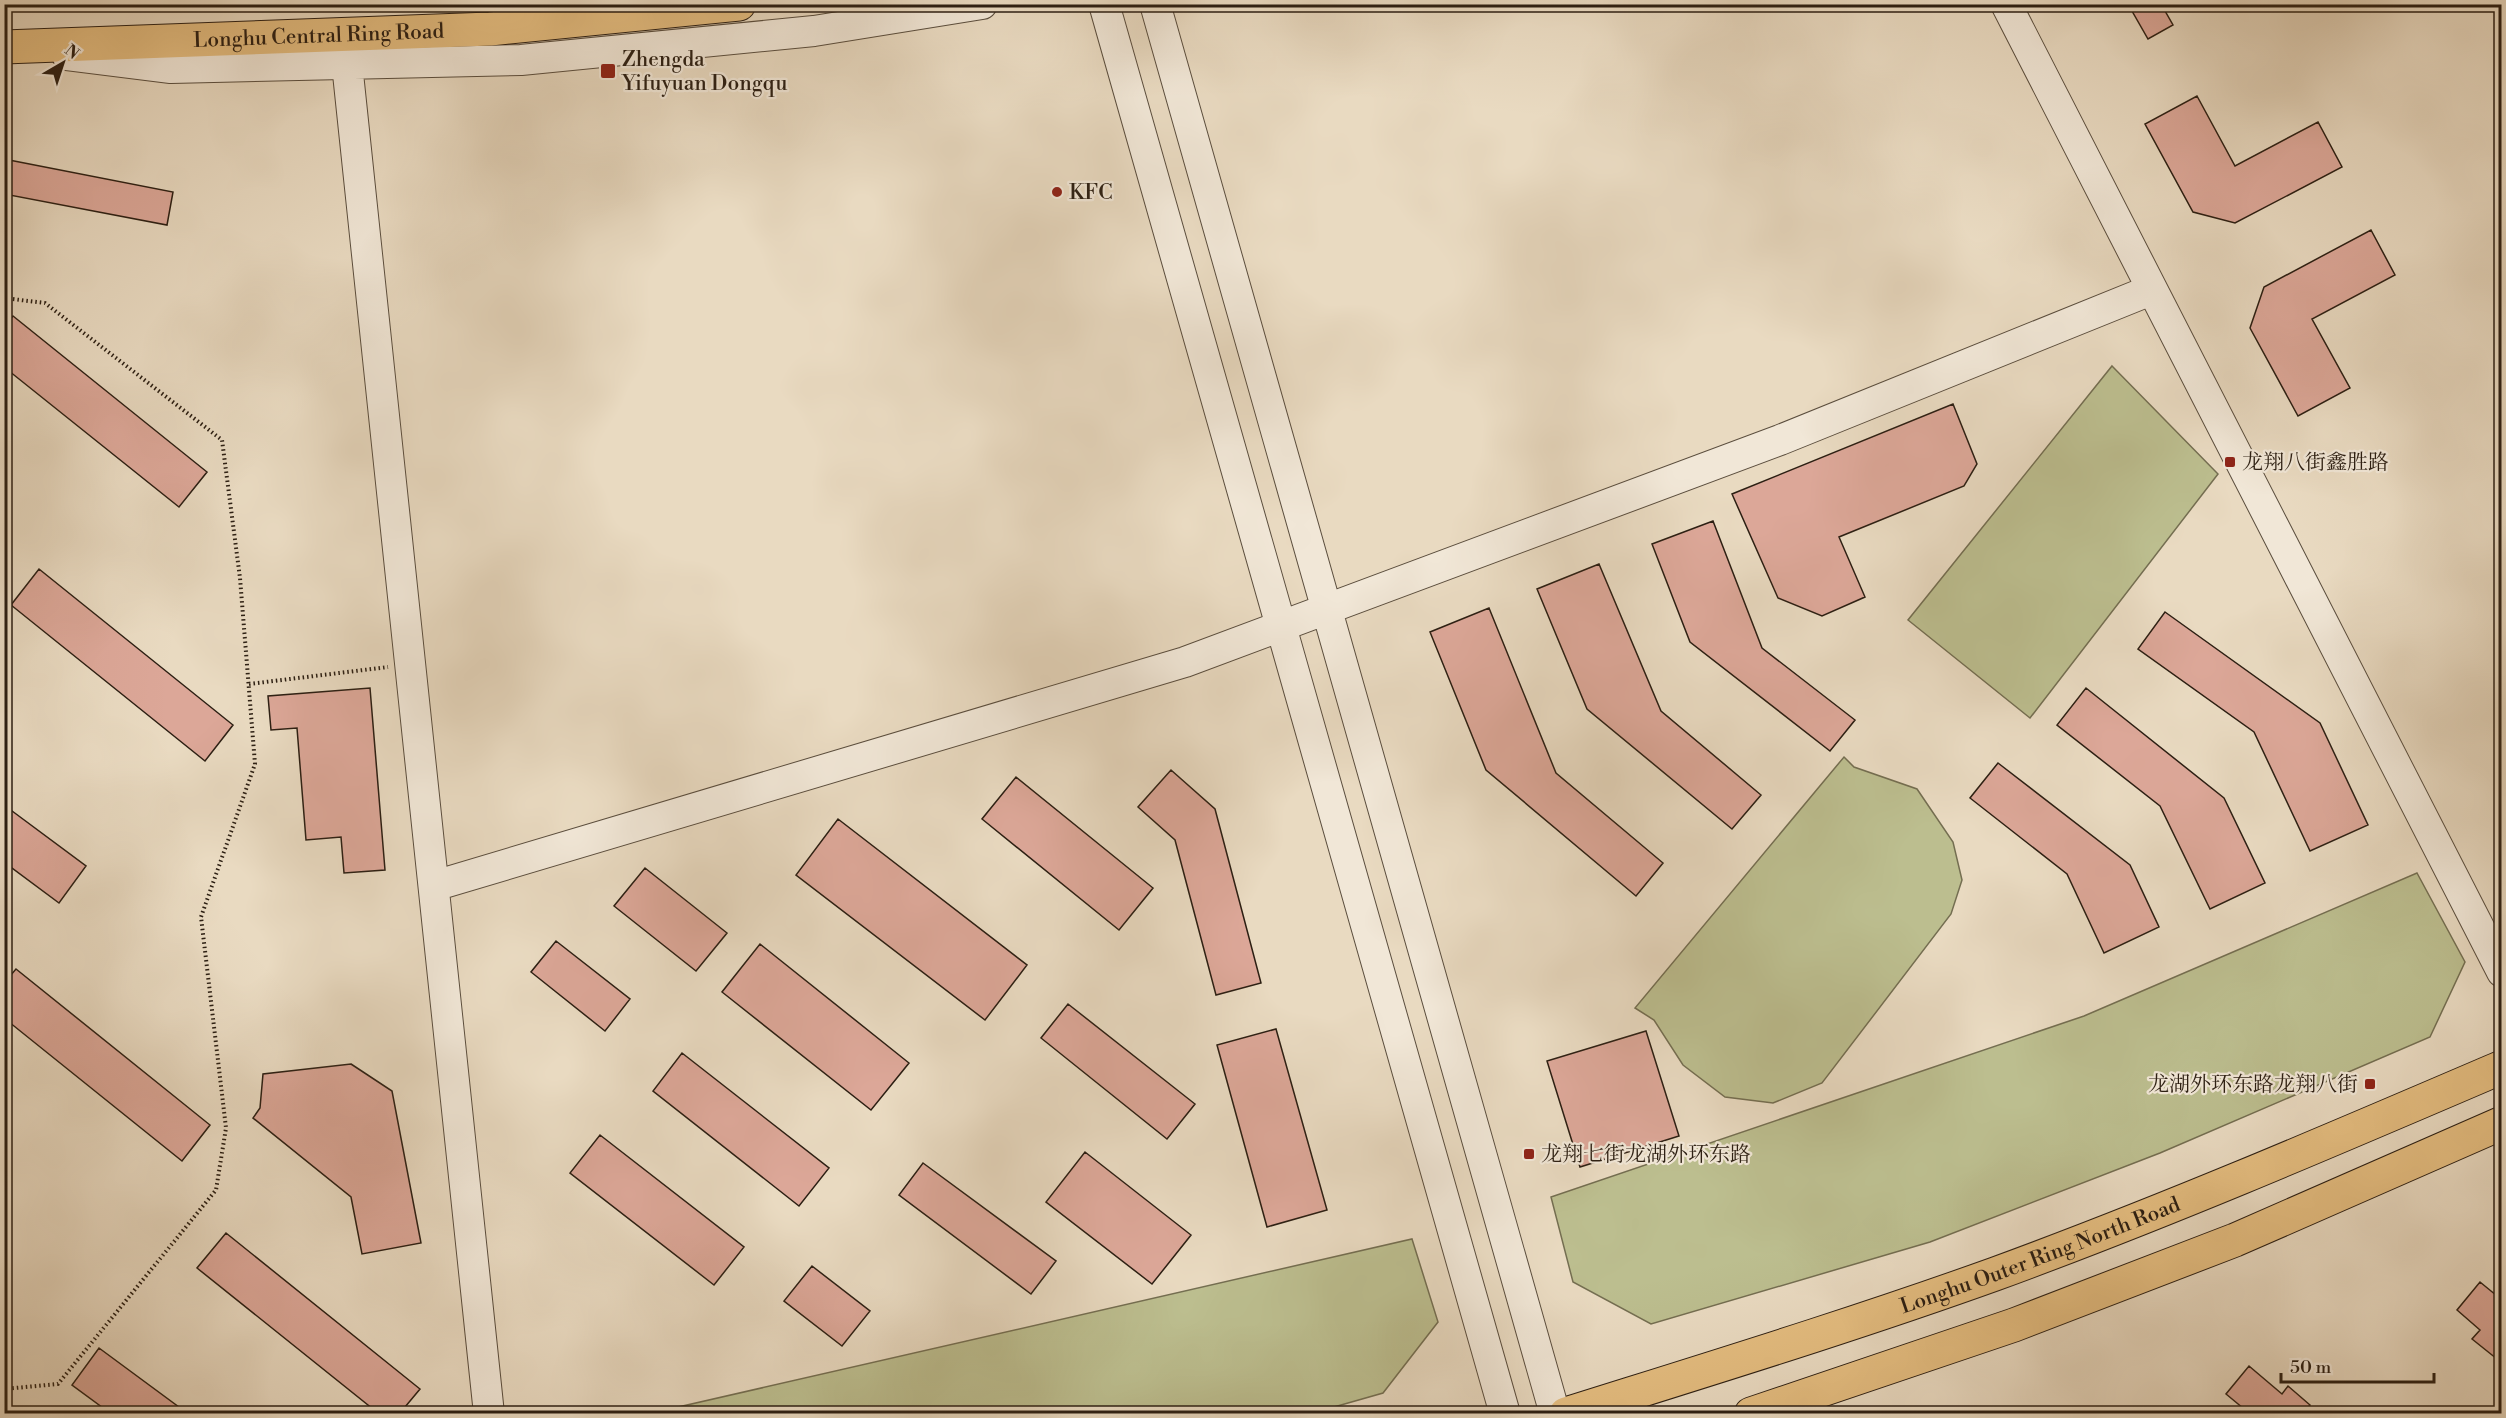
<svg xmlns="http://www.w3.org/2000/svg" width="2506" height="1418" font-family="'Libre Bodoni','Noto Serif SC',serif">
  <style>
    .green { fill: #bcbe8f; stroke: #746e51; stroke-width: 1.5 }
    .building { fill: #dca798; stroke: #2c1f13; stroke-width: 1.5 }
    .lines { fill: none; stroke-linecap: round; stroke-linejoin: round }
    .minor-casing { stroke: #5b4e3e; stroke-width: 32 }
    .major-casing { stroke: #2c1f13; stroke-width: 35 }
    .path { stroke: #2c1f13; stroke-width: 4; stroke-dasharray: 1.5 3; stroke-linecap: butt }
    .minor { stroke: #f1e7d7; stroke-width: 30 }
    .major { stroke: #e4bd80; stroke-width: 33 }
    .poi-dot { fill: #8f2418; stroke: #f1e7d7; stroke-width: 2 }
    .labels { text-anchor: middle; stroke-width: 4.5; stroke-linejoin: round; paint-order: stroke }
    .street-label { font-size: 21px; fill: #2c1f13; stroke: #f1e7d7 }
    .poi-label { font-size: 21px; fill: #2c1f13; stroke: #f1e7d7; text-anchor: start }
  </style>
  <rect width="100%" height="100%" fill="#e9dac1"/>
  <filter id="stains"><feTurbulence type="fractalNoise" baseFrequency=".00333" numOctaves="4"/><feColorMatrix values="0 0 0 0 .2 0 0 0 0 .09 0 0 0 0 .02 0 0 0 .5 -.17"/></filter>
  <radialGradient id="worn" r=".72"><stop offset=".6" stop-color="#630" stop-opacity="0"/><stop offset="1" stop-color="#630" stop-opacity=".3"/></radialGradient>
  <path class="green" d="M2112 366 2218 474 2030 718 1908 620Z
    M1844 757 1854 767 1917 789 1953 842 1962 880 1951 914 1822 1083 1773 1103 1725 1097 1683 1065 1654 1020 1635 1008Z
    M2417 873 2465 962 2430 1037 2160 1153 1930 1242 1651 1324 1573 1282 1551 1197 2084 1016Z
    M1412 1239 1438 1322 1383 1393 1327 1409 1219 1411 1209 1414 652 1413Z"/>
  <path class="building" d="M2128 4H2161L2173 25 2148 39Z
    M2197 96 2235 166 2318 122 2342 167 2235 223 2193 212 2145 124Z
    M9 160 173 192 167 225 4 194Z
    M2371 230 2395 275 2312 319 2350 388 2298 416 2250 328 2264 287Z
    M13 316 207 472 179 507 4 367V326Z
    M1953 404 1977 464 1964 486 1839 537 1865 597 1822 616 1778 598 1732 494Z
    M1713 521 1762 648 1855 720 1830 751 1690 642 1652 544Z
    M1599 564 1661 711 1761 795 1732 829 1587 709 1537 589Z
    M39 569 233 725 205 761 11 605Z
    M1489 608 1556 773 1663 863 1636 896 1486 770 1430 632Z
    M2165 612 2320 723 2368 825 2310 851 2254 732 2138 649Z
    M370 688 385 870 344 873 341 837 306 840 297 728 271 730 268 696Z
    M2086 688 2224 798 2265 883 2210 909 2160 806 2057 725Z
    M1998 763 2130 865 2159 927 2104 953 2067 874 1970 798Z
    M1171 770 1215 809 1261 983 1216 995 1175 840 1138 807Z
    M1016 777 1153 888 1119 930 982 819Z
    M4 805 86 866 59 903 4 862Z
    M838 819 1027 965 985 1020 796 875Z
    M645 868 727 933 696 971 614 906Z
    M556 941 630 999 605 1031 531 972Z
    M760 944 909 1063 871 1110 722 992Z
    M16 969 210 1125 182 1161 4 1018V983Z
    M1068 1004 1195 1104 1167 1139 1041 1038Z
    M1276 1029 1327 1210 1267 1227 1217 1045Z
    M1646 1031 1679 1136 1580 1167 1547 1061Z
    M682 1053 829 1168 799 1206 653 1091Z
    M351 1064 392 1091 421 1243 362 1254 351 1197 253 1118 260 1108 263 1074Z
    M600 1135 744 1247 714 1285 570 1173Z
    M1085 1152 1191 1235 1152 1284 1046 1202Z
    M923 1163 1056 1261 1031 1294 899 1195Z
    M226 1233 420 1389 400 1413H378L197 1268Z
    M812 1266 870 1311 842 1346 784 1301Z
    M2480 1282 2502 1300V1363L2472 1339 2480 1330 2457 1310Z
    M99 1348 187 1413H110L72 1385Z
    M2249 1366 2282 1394 2288 1386 2310 1405 2303 1413H2249L2226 1394Z"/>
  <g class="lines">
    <g class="minor-casing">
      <path id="minor" d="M1104 4 1505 1414
        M1155 4 1555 1414
        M2006 4 2502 972
        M67 55 171 68 521 60 814 31 982 4
        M347 64 489 1414
        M434 886 1185 662 1780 440 2151 290"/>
    </g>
    <g class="major-casing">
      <g id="major">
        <path id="s1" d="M4 47 490 29 739 4"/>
        <path id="s2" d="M1566 1414C1709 1369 1853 1325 1995 1274 2167 1211 2334 1139 2502 1067"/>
        <path d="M1751 1414 2014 1325 2235 1240 2502 1123"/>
      </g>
    </g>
    <path class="path" d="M4 298 45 303 222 440 240 578 255 764 201 917 226 1128 216 1190 58 1384 4 1389
      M249 684 388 667"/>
    <use href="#minor" class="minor"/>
    <use href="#major" class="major"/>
  </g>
  <g class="poi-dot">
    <rect x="600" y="63" width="16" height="16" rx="3"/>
    <circle cx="1057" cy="192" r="6"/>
    <rect x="2224" y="456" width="12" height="12" rx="3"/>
    <rect x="2364" y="1078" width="12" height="12" rx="3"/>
    <rect x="1523" y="1148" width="12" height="12" rx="3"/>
  </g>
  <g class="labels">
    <g class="street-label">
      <text dy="7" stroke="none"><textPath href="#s1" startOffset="315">Longhu Central Ring Road</textPath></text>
      <text dy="7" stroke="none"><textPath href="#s2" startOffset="500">Longhu Outer Ring North Road</textPath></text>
    </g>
    <g class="poi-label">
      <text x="622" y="66">Zhengda<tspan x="622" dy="24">Yifuyuan Dongqu</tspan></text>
      <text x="1069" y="199">KFC</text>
      <text x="2242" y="469">龙翔八街鑫胜路</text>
      <text x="2358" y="1091" text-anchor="end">龙湖外环东路龙翔八街</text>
      <text x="1541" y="1161">龙翔七街龙湖外环东路</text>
    </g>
  </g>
  <rect width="2506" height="1418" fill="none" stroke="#e9dac1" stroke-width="24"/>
  <rect x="6" y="6" width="2494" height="1406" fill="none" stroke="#2c1f13" stroke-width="3"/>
  <rect x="12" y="12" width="2482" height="1394" fill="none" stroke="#2c1f13" stroke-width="1.5"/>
  <g transform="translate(63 63) rotate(39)" stroke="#f1e7d7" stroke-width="4.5" paint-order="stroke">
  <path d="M0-4.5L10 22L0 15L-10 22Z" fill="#2c1f13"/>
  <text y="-9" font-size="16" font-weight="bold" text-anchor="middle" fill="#2c1f13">N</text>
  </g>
  <path d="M2281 1373v9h153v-9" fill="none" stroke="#2c1f13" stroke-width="3"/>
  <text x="2290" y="1373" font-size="18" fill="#2c1f13" stroke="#f1e7d7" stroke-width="4.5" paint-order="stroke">50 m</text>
  <rect width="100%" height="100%" filter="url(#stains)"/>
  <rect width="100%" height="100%" fill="url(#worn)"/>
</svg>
